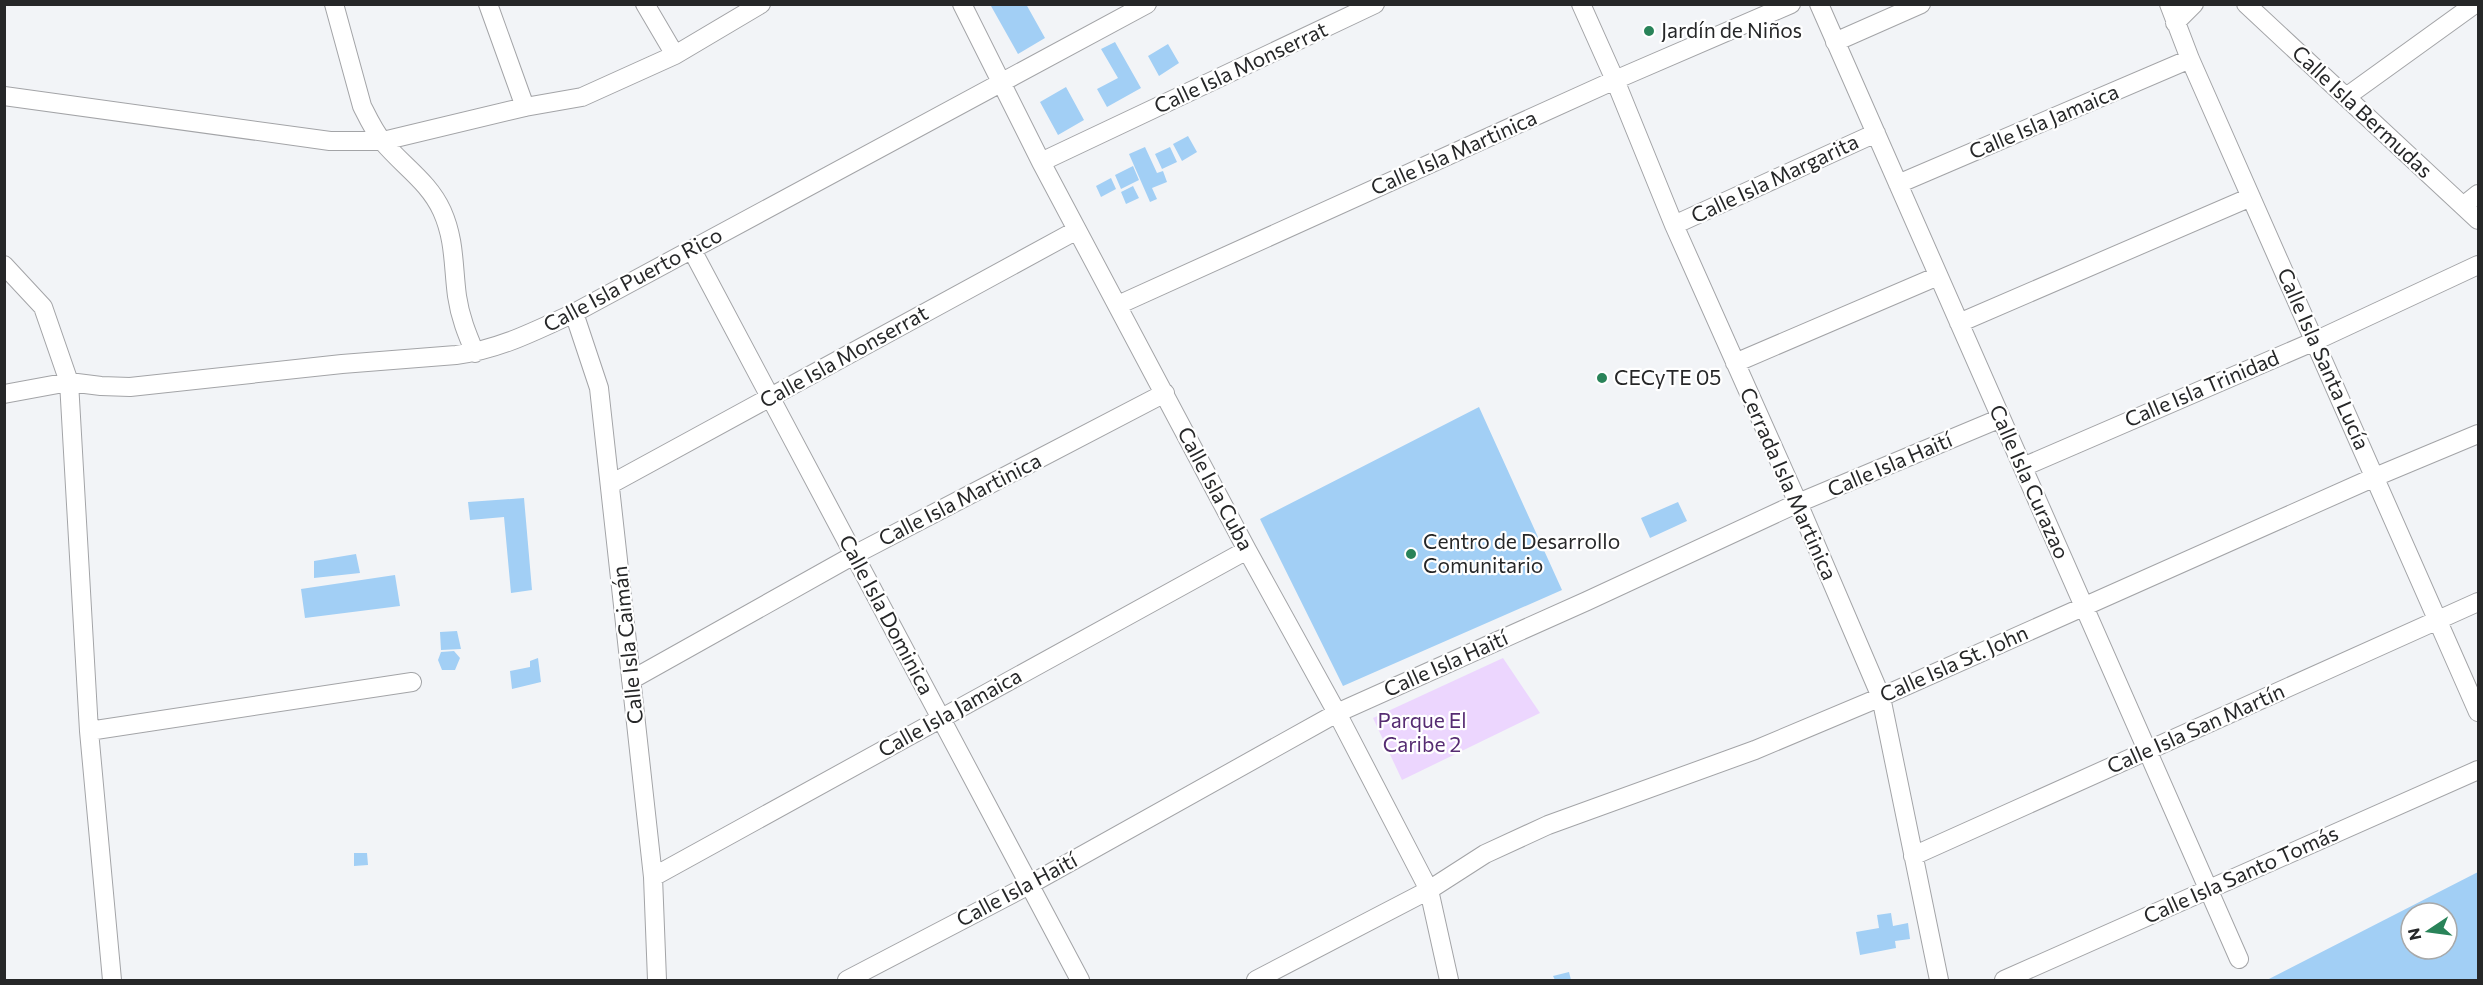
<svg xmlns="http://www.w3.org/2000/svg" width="2483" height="985" font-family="Commissioner,sans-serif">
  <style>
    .green { fill: #ecd6fe }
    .building { fill: #a2cff5; fill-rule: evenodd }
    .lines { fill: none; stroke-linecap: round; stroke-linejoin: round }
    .minor-casing { stroke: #a3a4a7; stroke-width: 20 }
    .minor { stroke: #fff; stroke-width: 18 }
    .poi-dot { fill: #298359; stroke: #fff; stroke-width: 2 }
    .labels { text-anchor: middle; stroke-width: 4.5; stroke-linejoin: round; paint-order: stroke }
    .poi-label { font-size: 21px; fill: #262728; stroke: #fff; text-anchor: start }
    .street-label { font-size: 21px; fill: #262728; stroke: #fff }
    .park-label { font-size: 21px; fill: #562c72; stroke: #fff }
  </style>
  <rect width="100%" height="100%" fill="#f2f4f7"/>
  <path class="green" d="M1503 658 1540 713 1402 780 1373 718Z"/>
  <path class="building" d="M993 4H1026L1045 38 1018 54 991 6Z
    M1115 42 1141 88 1107 107 1097 89 1118 78 1101 49Z
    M1168 44 1179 63 1159 76 1148 56Z
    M1066 87 1084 120 1058 135 1040 102Z
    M1188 136 1197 152 1182 161 1173 144Z
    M1145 147 1157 173 1163 171 1167 182 1152 188 1157 199 1150 202 1129 154Z
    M1170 147 1177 162 1162 169 1155 154Z
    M1133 166 1139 180 1121 189 1115 175Z
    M1111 178 1116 189 1101 197 1096 186Z
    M1133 186 1139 198 1126 204 1121 192Z
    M1479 407 1562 590 1343 686 1260 519Z
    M524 498 532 590 511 593 504 517 470 520 468 502Z
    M1678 502 1687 521 1650 538 1641 518Z
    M356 554 360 573 314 578V561Z
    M395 575 400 606 305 618 301 589Z
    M457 631 461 649 441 650 440 632Z
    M454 651 460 658 455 670H442L438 660 441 652Z
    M538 658 541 682 512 689 510 671 530 667V661Z
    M354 853H367L368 865 354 866Z
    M2478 872V980H2267ZM2411 913H2447V949H2411Z
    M1891 913 1893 926 1908 923 1910 939 1895 941 1896 948 1860 955 1856 932 1879 928 1877 915Z
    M1569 972 1571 980H1555L1553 976Z"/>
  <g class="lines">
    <g class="minor-casing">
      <path id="minor" d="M334 4 362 106C368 118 374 131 383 142 403 166 429 182 442 211 455 240 453 266 457 296 460 317 467 334 475 353
        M488 4 525 107
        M645 4 675 55
        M962 4 1041 162 1247 550 1337 713 1429 890 1449 980
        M1581 4 1615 80 1674 225 1798 503 1881 697 1939 980
        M1819 4 2239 959
        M2169 4 2190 59 2478 712
        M2246 4 2478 220
        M2175 23 2194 4
        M1835 42 1921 4
        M4 96 330 141H383L525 107 582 97 675 55 761 4
        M2346 97 2475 4
        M1041 162 1375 4
        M1898 184 2190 59
        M2463 206 2478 194
        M1674 225 1876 133
        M692 250 1080 980
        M4 265 43 307 69 382 89 731 112 980
        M1118 305 1615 80 1791 4
        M574 313 599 388 653 877 657 980
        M1959 323 2251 197
        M1735 363 1938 276
        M4 394 69 382 101 386 130 387 342 364 456 355C498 350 535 331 574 313L1147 4
        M2023 467 2315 341 2478 265
        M611 484 1077 230
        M631 680 854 555 1165 393
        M89 731 412 682
        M1913 856 2478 602
        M653 877 1247 550
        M847 980 1029 885 1337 713 1587 601 1798 503 2001 418
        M1256 980 1429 890 1485 854 1548 825 1755 750 1881 697 2375 477 2478 434
        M2004 980 2478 770"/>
    </g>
    <use href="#minor" class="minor"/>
  </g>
  <g class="poi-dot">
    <circle cx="1649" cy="31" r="6"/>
    <circle cx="1602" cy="378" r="6"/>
    <circle cx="1411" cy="554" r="6"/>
  </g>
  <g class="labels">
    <g class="poi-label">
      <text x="1661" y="38">Jardín de Niños</text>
      <text x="1614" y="385">CECyTE 05</text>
      <text x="1423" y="549">Centro de Desarrollo<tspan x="1423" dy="24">Comunitario</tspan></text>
    </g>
    <g class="street-label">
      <text transform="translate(1241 68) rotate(-25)" y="7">Calle Isla Monserrat</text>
      <text transform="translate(2362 112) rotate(43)" y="7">Calle Isla Bermudas</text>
      <text transform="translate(2044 122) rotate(-23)" y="7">Calle Isla Jamaica</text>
      <text transform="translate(1454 153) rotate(-24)" y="7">Calle Isla Martinica</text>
      <text transform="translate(1775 179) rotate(-25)" y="7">Calle Isla Margarita</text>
      <text transform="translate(633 280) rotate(-28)" y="7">Calle Isla Puerto Rico</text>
      <text transform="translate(844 357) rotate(-29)" y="7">Calle Isla Monserrat</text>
      <text transform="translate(2323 359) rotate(66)" y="7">Calle Isla Santa Lucía</text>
      <text transform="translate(2202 389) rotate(-23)" y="7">Calle Isla Trinidad</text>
      <text transform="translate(1890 465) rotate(-23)" y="7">Calle Isla Haití</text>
      <text transform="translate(2029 482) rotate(66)" y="7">Calle Isla Curazao</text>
      <text transform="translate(1788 484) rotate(66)" y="7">Cerrada Isla Martinica</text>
      <text transform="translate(1215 489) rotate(62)" y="7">Calle Isla Cuba</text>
      <text transform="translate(960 500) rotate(-27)" y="7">Calle Isla Martinica</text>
      <text transform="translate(886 615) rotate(62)" y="7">Calle Isla Dominica</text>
      <text transform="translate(628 645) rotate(-96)" y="7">Calle Isla Caimán</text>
      <text transform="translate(1446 664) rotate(-24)" y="7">Calle Isla Haití</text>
      <text transform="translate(1954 664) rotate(-24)" y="7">Calle Isla St. John</text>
      <text transform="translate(950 713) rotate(-29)" y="7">Calle Isla Jamaica</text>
      <text transform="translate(2196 729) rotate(-24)" y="7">Calle Isla San Martín</text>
      <text transform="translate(2241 875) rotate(-24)" y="7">Calle Isla Santo Tomás</text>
      <text transform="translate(1017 890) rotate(-28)" y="7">Calle Isla Haití</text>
    </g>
    <g class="park-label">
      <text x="1422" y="728">Parque El<tspan x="1422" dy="24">Caribe 2</tspan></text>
    </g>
  </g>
  <rect width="2483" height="985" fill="none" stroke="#262728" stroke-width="12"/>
  <g transform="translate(2429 931) rotate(257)"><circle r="28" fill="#ffffff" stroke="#a8a9a9" stroke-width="1.5"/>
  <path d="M0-4.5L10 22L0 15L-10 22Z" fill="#298359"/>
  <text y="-9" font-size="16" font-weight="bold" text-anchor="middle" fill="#262728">N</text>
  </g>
</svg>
